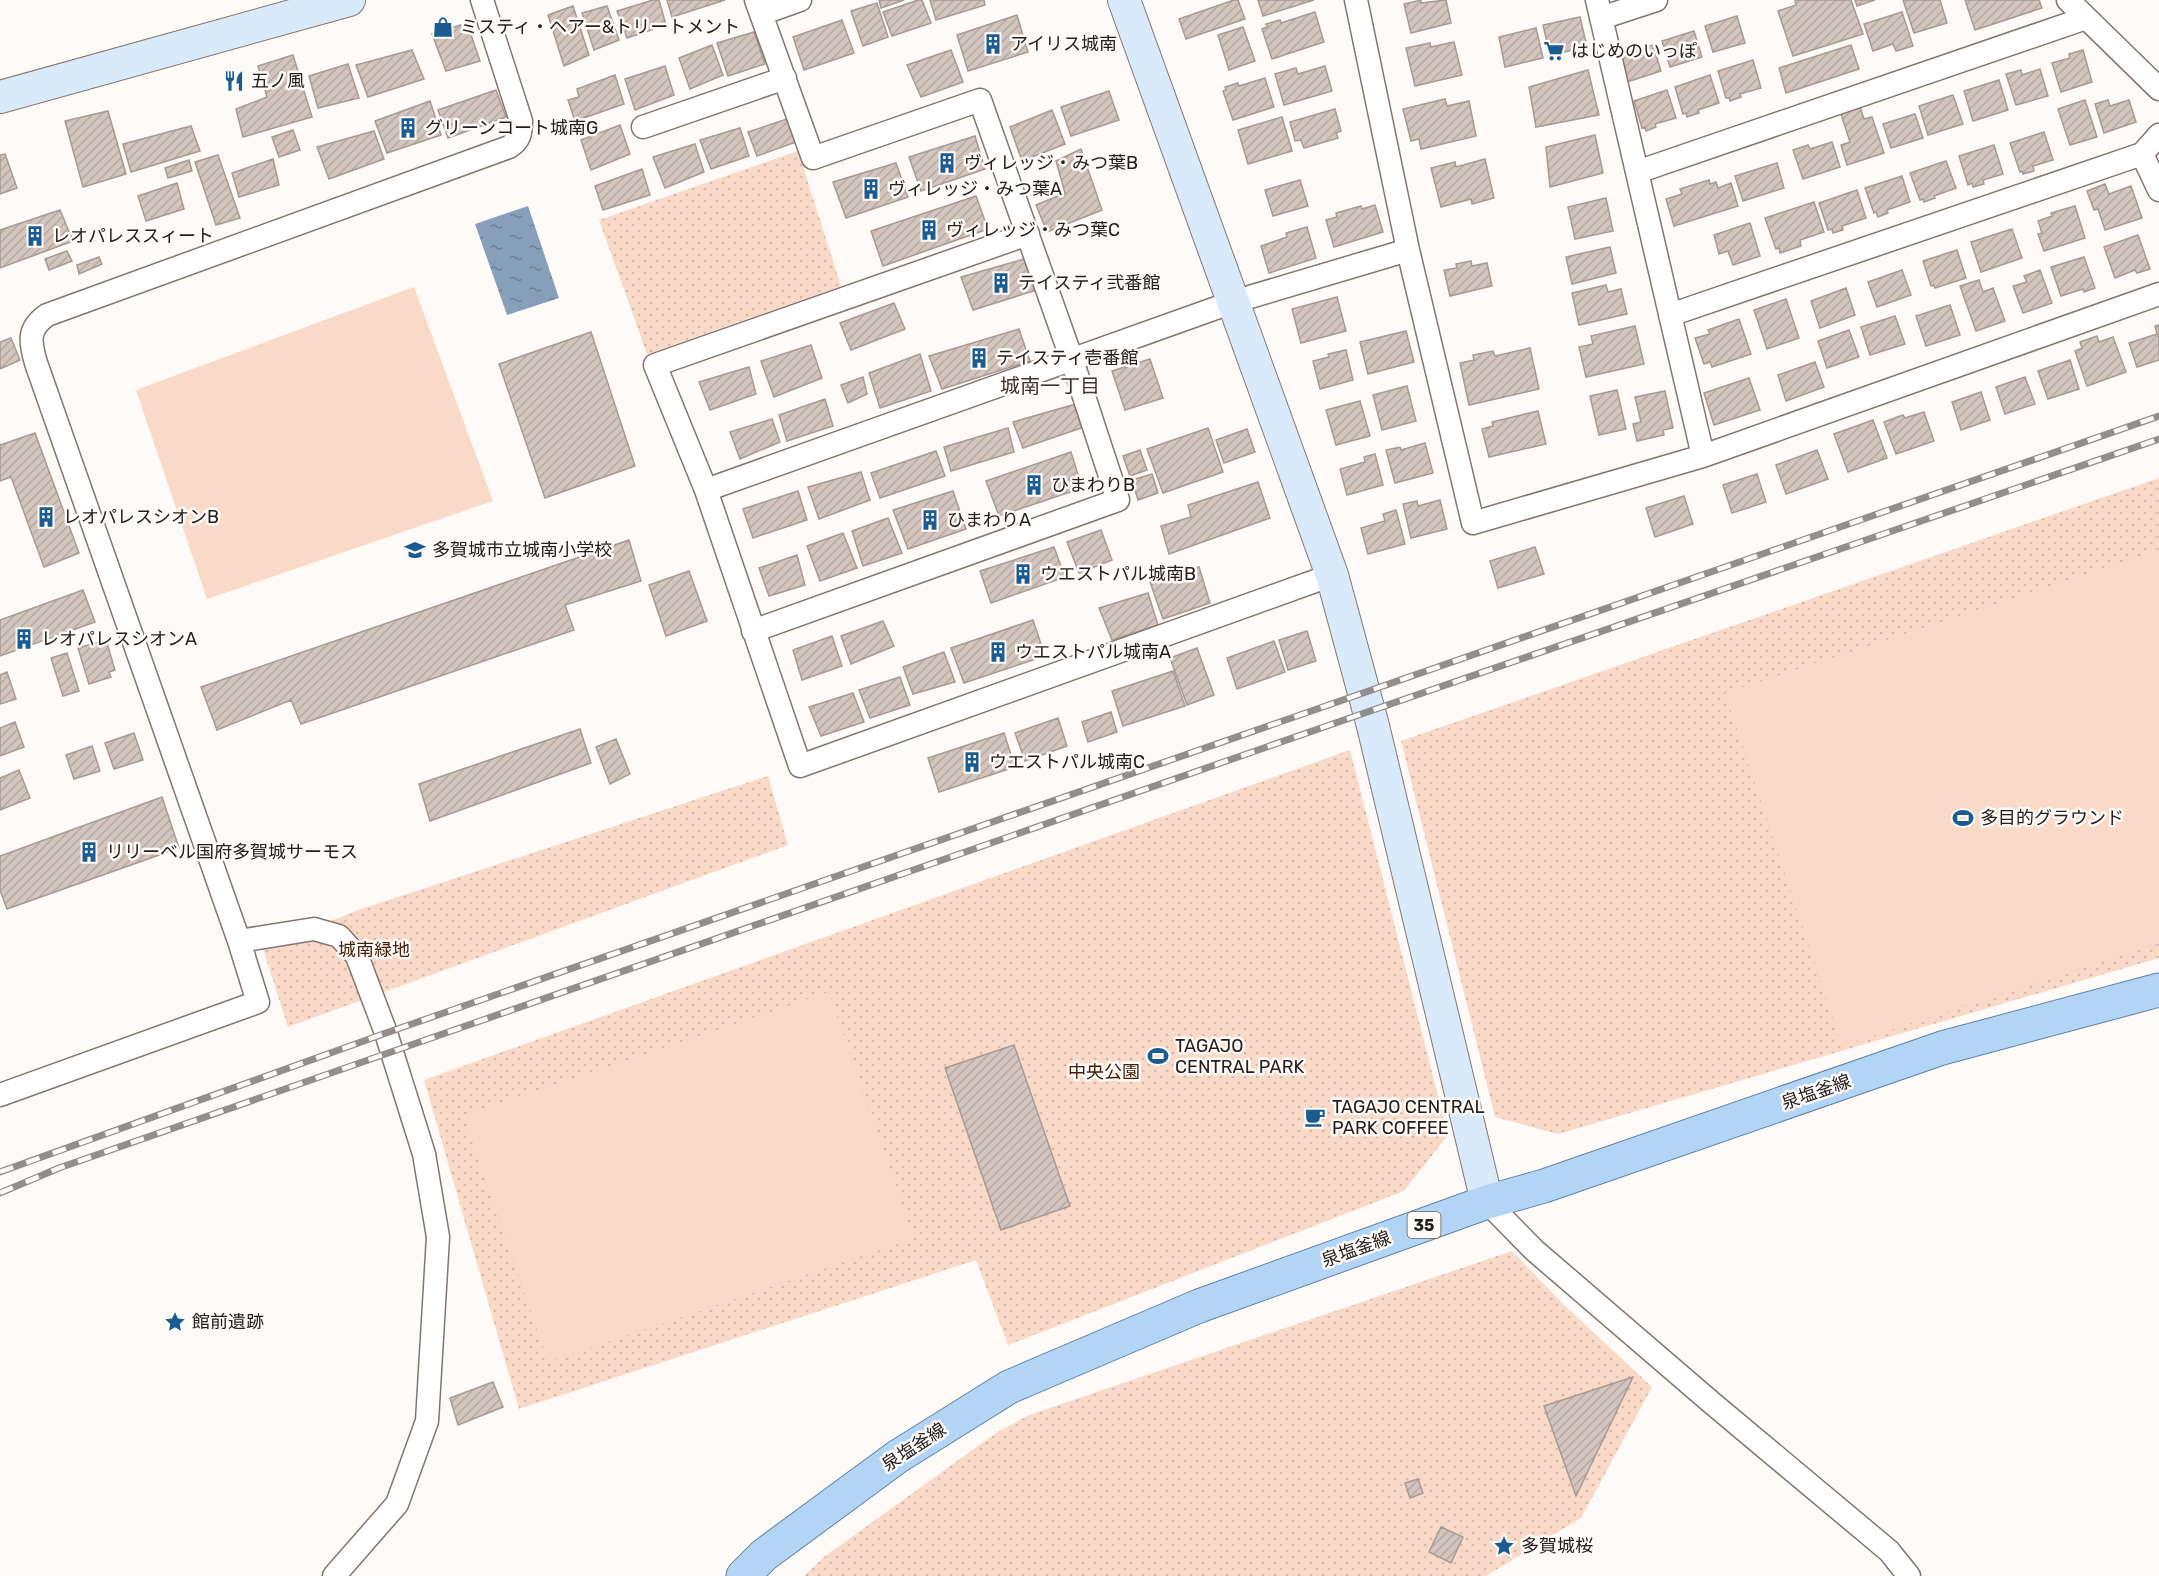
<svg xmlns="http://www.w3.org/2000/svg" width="2159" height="1576" font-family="Rubik,'Noto Sans JP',sans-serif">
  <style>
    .park { fill: url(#park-dots) }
    .pitch { fill: #f9d9c7 }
    .water { fill: url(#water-ripples) }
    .building { fill: url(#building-hatch); stroke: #a89a92; stroke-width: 1.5 }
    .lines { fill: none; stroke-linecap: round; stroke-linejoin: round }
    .street-casing { stroke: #83766f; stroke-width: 25 }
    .secondary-casing { stroke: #83766f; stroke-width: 34 }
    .primary-casing { stroke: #6083a5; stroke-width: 35 }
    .street { stroke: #fff; stroke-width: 22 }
    .secondary { stroke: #d9eafa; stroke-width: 32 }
    .primary { stroke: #b2d4f5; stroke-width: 33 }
    .rail-casing { stroke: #928e8c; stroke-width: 7 }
    .rail { stroke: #fdfaf8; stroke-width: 4.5; stroke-dasharray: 14; stroke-linecap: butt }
    .labels { text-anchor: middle; stroke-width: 5; stroke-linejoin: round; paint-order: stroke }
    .shield { fill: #fdfaf8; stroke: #66615f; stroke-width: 1.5 }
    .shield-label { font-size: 16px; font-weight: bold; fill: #25201d }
    .poi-label { font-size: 18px; fill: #25201d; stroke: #fdfaf8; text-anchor: start }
    .park-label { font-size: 18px; fill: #411f08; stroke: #fdfaf8 }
    .street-label { font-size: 18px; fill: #25201d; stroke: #fdfaf8 }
    .neighbourhood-label { font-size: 20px; fill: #40352f; stroke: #fdfaf8 }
  </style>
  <defs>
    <pattern id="park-dots" width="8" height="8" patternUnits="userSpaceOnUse" patternTransform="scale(1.5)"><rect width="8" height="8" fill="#f9d9c7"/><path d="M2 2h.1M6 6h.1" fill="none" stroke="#d5baaa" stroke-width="1.8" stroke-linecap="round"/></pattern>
    <pattern id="water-ripples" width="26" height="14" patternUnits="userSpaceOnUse" patternTransform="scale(1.5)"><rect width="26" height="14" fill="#86a0ba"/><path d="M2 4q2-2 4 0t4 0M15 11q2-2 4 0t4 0" fill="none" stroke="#6d8297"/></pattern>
    <pattern id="building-hatch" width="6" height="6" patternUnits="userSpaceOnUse" patternTransform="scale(1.5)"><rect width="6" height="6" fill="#d3c5bd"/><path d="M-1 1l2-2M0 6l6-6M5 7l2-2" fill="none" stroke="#b5a9a2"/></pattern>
  </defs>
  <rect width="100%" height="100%" fill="#fdfaf8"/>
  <path class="park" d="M798 151 841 286 647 354 599 220Z
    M2159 478V958L1558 1134 1495 1117 1401 741Z
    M1350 750 1448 1135 1404 1191 1008 1345 976 1260 519 1409 424 1080Z
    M768 776 788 845 288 1027 263 949 358 910Z
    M1512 1251 1563 1304 1652 1387 1581 1518 1486 1576H804L824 1557 996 1433 1029 1415Z"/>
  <path class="pitch" d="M414 287 493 501 207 599 136 390Z
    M2159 550V942L1842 1046 1725 693Z
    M829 992 913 1239 548 1362 464 1115Z"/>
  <path class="water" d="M528 206 559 298 507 315 475 224Z"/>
  <path class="building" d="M653 0H659L666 25 627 38 617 11Z
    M667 0H725L672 17Z
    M879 0H904L881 8Z
    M918 0H922L931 23 892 36 883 12Z
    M930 0H984L985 5 936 20Z
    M1234 0H1238L1245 19 1186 39 1179 19Z
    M1258 0H1314L1263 16Z
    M1421 0V3L1446 0 1451 23 1411 33 1404 4Z
    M1795 0H1851L1863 34 1793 56 1778 11 1796 5Z
    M1855 0H1875L1857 6Z
    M1903 0H1940L1947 23 1914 33Z
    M1965 0H2039L2042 8 1975 30Z
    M877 3 888 37 863 46 851 11Z
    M573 6 589 55 564 66 548 15Z
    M607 6 619 40 594 50 582 13Z
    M1315 12 1324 42 1272 59 1262 29 1267 27 1266 24 1280 20 1281 23Z
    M1902 12 1913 46 1896 51 1893 44 1873 51 1864 24Z
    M1017 15 1028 52 968 71 957 35Z
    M1737 16 1745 43 1713 52 1705 26Z
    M1580 17 1587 47 1550 55 1543 25Z
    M842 20 854 53 804 70 793 37Z
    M467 23 480 61 446 71 432 34Z
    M1243 27 1255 61 1229 70 1218 35Z
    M1536 28 1543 58 1505 67 1499 37Z
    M1694 31 1702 57 1670 67 1662 41Z
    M754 32 765 64 728 76 717 43Z
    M1454 42 1462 75 1415 86 1406 48 1430 43 1431 47Z
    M712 45 723 75 690 89 679 58Z
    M1653 45 1661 71 1627 82 1620 50 1628 47 1630 52Z
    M1851 45 1859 69 1786 93 1779 68Z
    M412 50 424 79 368 97 356 65Z
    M951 50 963 82 921 97 907 65Z
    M2083 50 2092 82 2061 92 2052 63 2070 58 2069 54Z
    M293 55 312 117 243 137 236 109 267 97 258 66Z
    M1753 60 1761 88 1740 94 1741 97 1730 101 1729 98H1726L1718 71Z
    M348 64 359 98 318 108 309 76Z
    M665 66 674 95 635 110 625 79Z
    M1325 66 1332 91 1284 105 1275 74 1296 68 1298 74Z
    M2040 69 2048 96 2016 105 2006 74 2021 70 2022 75Z
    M1588 70 1599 115 1536 127 1529 87Z
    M615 75 624 104 575 121 568 100 579 97 577 89Z
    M1710 75 1719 103 1698 110 1699 113 1687 117 1686 113 1683 114 1675 87Z
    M1265 78 1274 107 1233 120 1223 91 1226 90 1225 87 1238 83 1239 86Z
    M1999 80 2008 110 1973 121 1964 91Z
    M496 90 506 117 448 138 438 110Z
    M1667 90 1676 118 1655 124 1656 127 1646 131 1645 127 1642 128 1634 101Z
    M1109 91 1119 120 1071 136 1061 107Z
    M1953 95 1963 124 1928 135 1919 106Z
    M1445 99 1447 106 1469 101 1476 136 1421 149 1419 139 1411 141 1403 109Z
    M2085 100 2097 137 2070 145 2058 109Z
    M2108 100 2110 106 2129 100 2136 122 2104 133 2095 104Z
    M430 101 441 135 387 153 375 121Z
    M1858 101 1864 119 1872 117 1884 153 1847 165 1841 145 1850 142 1839 108Z
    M1335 109 1341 131 1336 133 1338 138 1304 148 1301 140 1295 141 1290 122Z
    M1052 110 1065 144 1022 161 1010 127Z
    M108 111 126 174 83 187 65 121Z
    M1915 114 1923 138 1891 148 1883 124Z
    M1282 117 1292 151 1248 164 1238 130Z
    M790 118 796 142 757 156 748 132Z
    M620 125 630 154 591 170 581 140Z
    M191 126 200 151 131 172 123 144Z
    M740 128 749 156 711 169 700 140Z
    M293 130 300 150 279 157 272 137Z
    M374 131 384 159 329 179 317 147Z
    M2044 132 2053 160 2033 166 2034 171 2023 174 2022 171 2020 172 2010 143Z
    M1595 135 1603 173 1550 187 1546 147Z
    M975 136 985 169 921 191 909 157Z
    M1832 142 1840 167 1803 179 1793 150 1808 145 1810 149Z
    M695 144 704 172 665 188 653 157Z
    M1994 145 2003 174 1983 180 1984 184 1973 187 1972 183 1968 185 1959 156Z
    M1081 149 1102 210 1047 232 1036 205 1065 193 1056 161Z
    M5 154 17 188 0 194V155Z
    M218 155 240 218 216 225 195 162Z
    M273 159 279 185 239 197 232 173Z
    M1485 159 1494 198 1472 204 1471 199 1441 207 1431 168 1455 162 1456 167Z
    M189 160 192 171 168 178 165 168Z
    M1946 161 1956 188 1934 196 1935 198 1924 202 1923 199 1920 200 1910 173Z
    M896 163 908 197 846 218 833 182Z
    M1777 163 1784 188 1743 201 1735 176Z
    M642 169 650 195 603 210 595 186Z
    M1902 176 1910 202 1887 210 1888 213 1878 217 1876 212 1874 213 1865 188Z
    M1300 180 1308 206 1273 216 1265 190Z
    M1709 180 1710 184 1716 182 1718 188 1731 183 1738 206 1674 226 1666 199 1682 194 1680 189Z
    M177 183 184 209 146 221 138 196Z
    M2105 184 2109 194 2131 186 2142 218 2105 230 2098 209 2094 210 2087 191Z
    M1857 190 1866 218 1842 226 1843 230 1833 233 1832 229 1828 230 1819 203Z
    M976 196 988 229 883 266 871 231Z
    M1606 198 1613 231 1575 239 1568 207Z
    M1814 202 1824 232 1800 240 1801 246 1780 253 1779 248 1776 249 1765 218Z
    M1375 205 1383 232 1334 247 1326 220 1337 217 1336 213 1361 206 1362 209Z
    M2075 206 2085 238 2044 251 2038 234 2042 233 2038 221 2052 216 2051 213Z
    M60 210 73 241 0 268V230Z
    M1750 223 1760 256 1733 265 1728 251 1719 254 1714 235Z
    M1307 227 1316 258 1269 273 1261 246 1287 237 1286 233Z
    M2012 229 2022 258 1981 272 1971 242Z
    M2138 235 2150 269 2137 273 2135 270 2115 278 2104 247Z
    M1610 247 1616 273 1572 284 1566 257Z
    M1957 250 1966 278 1935 288 1934 285 1931 286 1923 261Z
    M67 251 72 261 49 270 45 259Z
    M99 257 102 264 79 274 77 265Z
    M1031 257 1040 289 973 310 961 277Z
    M2084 257 2095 288 2084 292 2083 289 2061 296 2051 267Z
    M1471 261 1472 266 1487 263 1492 286 1450 296 1444 270 1457 268 1456 264Z
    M1902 270 1911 295 1877 307 1868 282Z
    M2040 270 2052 303 2023 313 2013 286 2027 282 2024 276Z
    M1979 280 1983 292 1993 288 2005 321 1976 331 1960 286Z
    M1606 285 1608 292 1621 289 1627 314 1579 325 1572 293Z
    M1846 288 1855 315 1820 328 1811 301Z
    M1337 297 1346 331 1301 343 1292 309Z
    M1786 299 1799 338 1767 349 1754 310Z
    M894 303 905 329 851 350 840 323Z
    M1950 305 1960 335 1926 346 1916 316Z
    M1895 316 1905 344 1870 355 1861 327Z
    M1739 319 1751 354 1712 367 1710 362 1704 364 1695 338 1710 334 1708 330Z
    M2159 325V360L2137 367 2129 343 2157 334 2155 326Z
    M1635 326 1644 364 1586 377 1579 347 1593 344 1591 336Z
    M1019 329 1030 361 942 389 929 356Z
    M1849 330 1859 357 1827 368 1818 341Z
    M1406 331 1414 362 1368 374 1360 342Z
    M591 332 635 466 545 498 499 364Z
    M2097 336 2099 342 2113 337 2126 372 2087 386 2075 351 2082 348 2080 342Z
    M11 338 20 360 0 369V342Z
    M811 345 822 378 774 397 761 361Z
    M1530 348 1539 389 1469 405 1460 363 1474 360 1473 355 1493 351 1495 356Z
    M1346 350 1353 380 1320 389 1313 361 1329 357 1328 354Z
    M920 354 931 391 880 408 869 373Z
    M1150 359 1163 398 1125 410 1112 371Z
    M2070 360 2079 389 2048 399 2038 371Z
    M1815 362 1824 387 1786 401 1778 375Z
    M749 367 756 394 710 410 699 382Z
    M863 377 867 394 848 403 841 385Z
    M2025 377 2035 404 2005 414 1996 387Z
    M1749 378 1760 410 1714 425 1704 393Z
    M1407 386 1416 421 1382 430 1373 395Z
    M1617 390 1626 429 1599 435 1590 396Z
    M1665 391 1673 428 1663 430 1664 435 1637 441 1633 424 1641 422 1635 397Z
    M1981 392 1990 420 1961 430 1952 402Z
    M825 399 833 426 787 441 779 415Z
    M1360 401 1370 436 1336 445 1326 410Z
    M1076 404 1084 427 1023 448 1013 422Z
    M1538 411 1546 444 1489 457 1482 429 1493 426 1492 422Z
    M1924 412 1934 441 1896 454 1884 422 1903 415 1905 418Z
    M772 419 780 442 740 459 730 432Z
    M1873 420 1887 458 1848 472 1834 434Z
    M1008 428 1014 452 951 471 944 447Z
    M1208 428 1223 472 1163 493 1147 449Z
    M1247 429 1255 452 1224 463 1216 440Z
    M35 433 79 553 44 567 11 477 0 481V445Z
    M1425 443 1433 473 1395 483 1386 450 1400 447 1401 450Z
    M1140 450 1147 470 1130 476 1123 456Z
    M1817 450 1828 479 1786 494 1776 465Z
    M936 451 945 476 880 498 871 473Z
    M1071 452 1082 488 999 516 986 481Z
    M1375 454 1383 485 1347 495 1340 469 1365 462 1364 457Z
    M861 472 870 500 819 519 808 487Z
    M1152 474 1158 493 1138 500 1132 480Z
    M1757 474 1766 502 1732 513 1723 485Z
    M1258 482 1270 518 1169 554 1161 526 1191 517 1188 505Z
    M798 491 807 520 753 538 743 509Z
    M953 491 966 529 908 549 893 510Z
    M1684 496 1693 524 1655 537 1646 508Z
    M1440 500 1447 529 1411 538 1403 504 1417 501 1418 506Z
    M1396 510 1405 544 1368 554 1361 528 1385 521 1383 514Z
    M888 518 902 553 863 566 852 531Z
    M1101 530 1112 560 1079 573 1067 542Z
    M843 533 857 568 820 581 807 546Z
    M629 540 641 581 565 605 574 630 301 724 291 700 217 730 201 687Z
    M1054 547 1065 577 991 603 980 571Z
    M1535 547 1544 574 1498 588 1490 561Z
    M797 555 805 585 769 596 759 568Z
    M1199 567 1210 603 1163 619 1150 582Z
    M689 571 707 621 666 636 649 585Z
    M83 590 95 622 0 656V620Z
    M1148 593 1158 625 1112 640 1099 608Z
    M1033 620 1045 656 964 683 951 648Z
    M883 621 894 646 851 664 841 636Z
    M1307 631 1316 661 1288 670 1279 640Z
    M832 636 842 666 802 680 793 650Z
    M106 640 115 670 109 672 111 677 89 684 78 648Z
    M1274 641 1285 672 1237 689 1227 658Z
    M1197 648 1214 695 1187 705 1170 658Z
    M944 652 955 682 913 694 903 667Z
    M67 653 79 691 63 696 51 658Z
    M1173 671 1185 706 1123 726 1112 691Z
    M7 672 16 699 0 704V675Z
    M900 677 910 705 870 718 859 690Z
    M853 693 864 722 821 736 809 707Z
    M1111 712 1117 732 1088 742 1082 722Z
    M1058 718 1067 746 1025 761 1015 733Z
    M15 722 24 747 0 756V728Z
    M580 729 591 763 430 821 419 784Z
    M134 733 143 760 114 769 105 743Z
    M1004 733 1015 767 939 792 928 758Z
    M616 739 630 774 610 784 596 747Z
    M92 746 100 771 74 779 66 755Z
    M19 770 30 798 0 810V778Z
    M162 797 179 848 7 909 0 890V856Z
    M1014 1045 1070 1206 1001 1230 945 1068Z
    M1633 1377 1576 1496 1544 1406Z
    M493 1382 503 1407 458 1425 450 1398Z
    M1418 1479 1423 1493 1410 1498 1405 1483Z
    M1441 1527 1463 1537 1451 1563 1429 1552Z"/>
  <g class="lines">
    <g class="street-casing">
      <path id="street" d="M1356 0 1408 250 1473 523 1703 456 2159 294
        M1597 0 1703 456
        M2068 0 2159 89
        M761 14 800 0
        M1601 18 1656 0
        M643 127 785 78
        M2159 135 2142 154 2159 190
        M1637 172 2086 18
        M1028 234 655 365 706 490 800 766 1332 575
        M1670 315 2142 154
        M706 490 1233 302 1408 250
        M753 631 1118 500 1072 360 980 100 813 158 756 0
        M239 941 314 929 339 936 357 956 386 1033 424 1154 438 1237 427 1421 397 1504 334 1576
        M0 1095 258 1002 239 941 36 363C30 342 27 329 47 315L509 147C520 140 521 133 521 121L482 0
        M1487 1202 1534 1250 1712 1403 1889 1551 1909 1576"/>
    </g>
    <g class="secondary-casing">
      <path id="secondary" d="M1124 0 1332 575 1373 726 1487 1202
        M0 97 349 0"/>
    </g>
    <g class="primary-casing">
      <path id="primary" d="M743 1576 764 1555 897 1457 1009 1387 1199 1306 1487 1202 1544 1186 1942 1048 2159 990"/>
    </g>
    <use href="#street" class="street"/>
    <use href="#secondary" class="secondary"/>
    <use href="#primary" class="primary"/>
    <g class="rail-casing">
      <path id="rail" d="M0 1172 386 1033 2159 416
        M0 1193 59 1168 391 1052 1347 719 2159 439"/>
    </g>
    <use href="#rail" class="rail"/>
  </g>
  <defs>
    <g id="shop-bare" transform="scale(1.62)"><path d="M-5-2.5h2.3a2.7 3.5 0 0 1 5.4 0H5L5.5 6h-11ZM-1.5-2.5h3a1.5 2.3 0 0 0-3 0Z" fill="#1a5c91" stroke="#fdfaf8" stroke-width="2.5" paint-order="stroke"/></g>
    <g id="building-bare" transform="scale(1.62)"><path d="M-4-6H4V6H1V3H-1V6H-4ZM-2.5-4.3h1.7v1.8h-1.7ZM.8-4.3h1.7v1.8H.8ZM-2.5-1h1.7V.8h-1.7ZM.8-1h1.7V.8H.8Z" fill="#1a5c91" stroke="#fdfaf8" stroke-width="2.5" paint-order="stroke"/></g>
    <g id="supermarket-bare" transform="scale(1.62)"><path d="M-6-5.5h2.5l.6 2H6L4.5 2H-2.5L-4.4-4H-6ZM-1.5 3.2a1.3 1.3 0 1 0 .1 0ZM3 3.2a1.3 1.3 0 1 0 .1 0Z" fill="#1a5c91" stroke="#fdfaf8" stroke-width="2.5" paint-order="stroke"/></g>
    <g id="restaurant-bare" transform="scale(1.62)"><path d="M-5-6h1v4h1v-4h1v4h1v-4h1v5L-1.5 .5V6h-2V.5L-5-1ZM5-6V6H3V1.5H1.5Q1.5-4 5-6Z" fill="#1a5c91" stroke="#fdfaf8" stroke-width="2.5" paint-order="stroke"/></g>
    <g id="school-bare" transform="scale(1.62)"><path d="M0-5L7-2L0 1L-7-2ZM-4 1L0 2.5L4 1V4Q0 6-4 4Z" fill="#1a5c91" stroke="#fdfaf8" stroke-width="2.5" paint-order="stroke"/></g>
    <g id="stadium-bare" transform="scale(1.62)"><path d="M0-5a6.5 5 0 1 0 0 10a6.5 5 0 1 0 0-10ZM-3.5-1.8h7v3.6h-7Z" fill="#1a5c91" stroke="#fdfaf8" stroke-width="2.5" paint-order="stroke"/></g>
    <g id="cafe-bare" transform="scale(1.62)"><path d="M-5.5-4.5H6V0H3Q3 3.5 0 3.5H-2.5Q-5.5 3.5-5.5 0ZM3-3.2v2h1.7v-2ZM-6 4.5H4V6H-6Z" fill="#1a5c91" stroke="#fdfaf8" stroke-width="2.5" paint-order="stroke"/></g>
    <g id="sight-bare" transform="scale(1.62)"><path d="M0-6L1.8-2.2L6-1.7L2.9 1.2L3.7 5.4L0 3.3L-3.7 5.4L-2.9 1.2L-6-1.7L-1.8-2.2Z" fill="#1a5c91" stroke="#fdfaf8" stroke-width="2.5" paint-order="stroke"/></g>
  </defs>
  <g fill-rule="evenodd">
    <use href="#shop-bare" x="443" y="27"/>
    <use href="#building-bare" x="993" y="44"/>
    <use href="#supermarket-bare" x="1554" y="51"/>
    <use href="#restaurant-bare" x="234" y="81"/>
    <use href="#building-bare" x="408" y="128"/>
    <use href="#building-bare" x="947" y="163"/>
    <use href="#building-bare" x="871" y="189"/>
    <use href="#building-bare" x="929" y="230"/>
    <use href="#building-bare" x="35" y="236"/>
    <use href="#building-bare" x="1001" y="283"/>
    <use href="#building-bare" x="979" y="358"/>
    <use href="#building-bare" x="1034" y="485"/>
    <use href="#building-bare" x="46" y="517"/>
    <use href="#building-bare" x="930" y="520"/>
    <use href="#school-bare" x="415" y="550"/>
    <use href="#building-bare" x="1023" y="574"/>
    <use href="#building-bare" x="24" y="639"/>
    <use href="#building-bare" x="998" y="652"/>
    <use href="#building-bare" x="972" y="762"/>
    <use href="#stadium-bare" x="1963" y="818"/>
    <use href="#building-bare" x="89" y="852"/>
    <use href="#stadium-bare" x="1158" y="1056"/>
    <use href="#cafe-bare" x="1315" y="1117"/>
    <use href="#sight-bare" x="175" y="1322"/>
    <use href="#sight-bare" x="1504" y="1546"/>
  </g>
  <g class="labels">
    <rect class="shield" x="1407.5" y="1212" width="33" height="26" rx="4.5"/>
    <g class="shield-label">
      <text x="1424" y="1231">35</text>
    </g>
    <g class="poi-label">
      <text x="460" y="33">ミスティ・ヘアー&amp;トリートメント</text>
      <text x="1010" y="50">アイリス城南</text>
      <text x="1571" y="57">はじめのいっぽ</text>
      <text x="251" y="87">五ノ風</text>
      <text x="425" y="134">グリーンコート城南G</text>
      <text x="964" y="169">ヴィレッジ・みつ葉B</text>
      <text x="888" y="195">ヴィレッジ・みつ葉A</text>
      <text x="946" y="236">ヴィレッジ・みつ葉C</text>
      <text x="52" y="242">レオパレススィート</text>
      <text x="1018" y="289">テイスティ弐番館</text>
      <text x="996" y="364">テイスティ壱番館</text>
      <text x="1051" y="491">ひまわりB</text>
      <text x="63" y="523">レオパレスシオンB</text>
      <text x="947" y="526">ひまわりA</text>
      <text x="432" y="556">多賀城市立城南小学校</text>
      <text x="1040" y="580">ウエストパル城南B</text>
      <text x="41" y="645">レオパレスシオンA</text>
      <text x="1015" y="658">ウエストパル城南A</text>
      <text x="989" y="768">ウエストパル城南C</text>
      <text x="1980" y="824">多目的グラウンド</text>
      <text x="106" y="858">リリーベル国府多賀城サーモス</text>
      <text x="1175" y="1052">TAGAJO<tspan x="1175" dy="21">CENTRAL PARK</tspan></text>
      <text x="1332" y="1113">TAGAJO CENTRAL<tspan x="1332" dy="21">PARK COFFEE</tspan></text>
      <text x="192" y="1328">館前遺跡</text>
      <text x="1521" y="1552">多賀城桜</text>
    </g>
    <g class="park-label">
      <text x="374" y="956">城南緑地</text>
      <text x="1104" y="1078">中央公園</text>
    </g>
    <g class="street-label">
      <text transform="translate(1816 1092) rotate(-19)" y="6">泉塩釜線</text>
      <text transform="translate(1356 1249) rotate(-20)" y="6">泉塩釜線</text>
      <text transform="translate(914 1447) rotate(-33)" y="6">泉塩釜線</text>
    </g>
    <g class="neighbourhood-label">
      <text x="1050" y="393">城南一丁目</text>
    </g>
  </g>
</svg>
